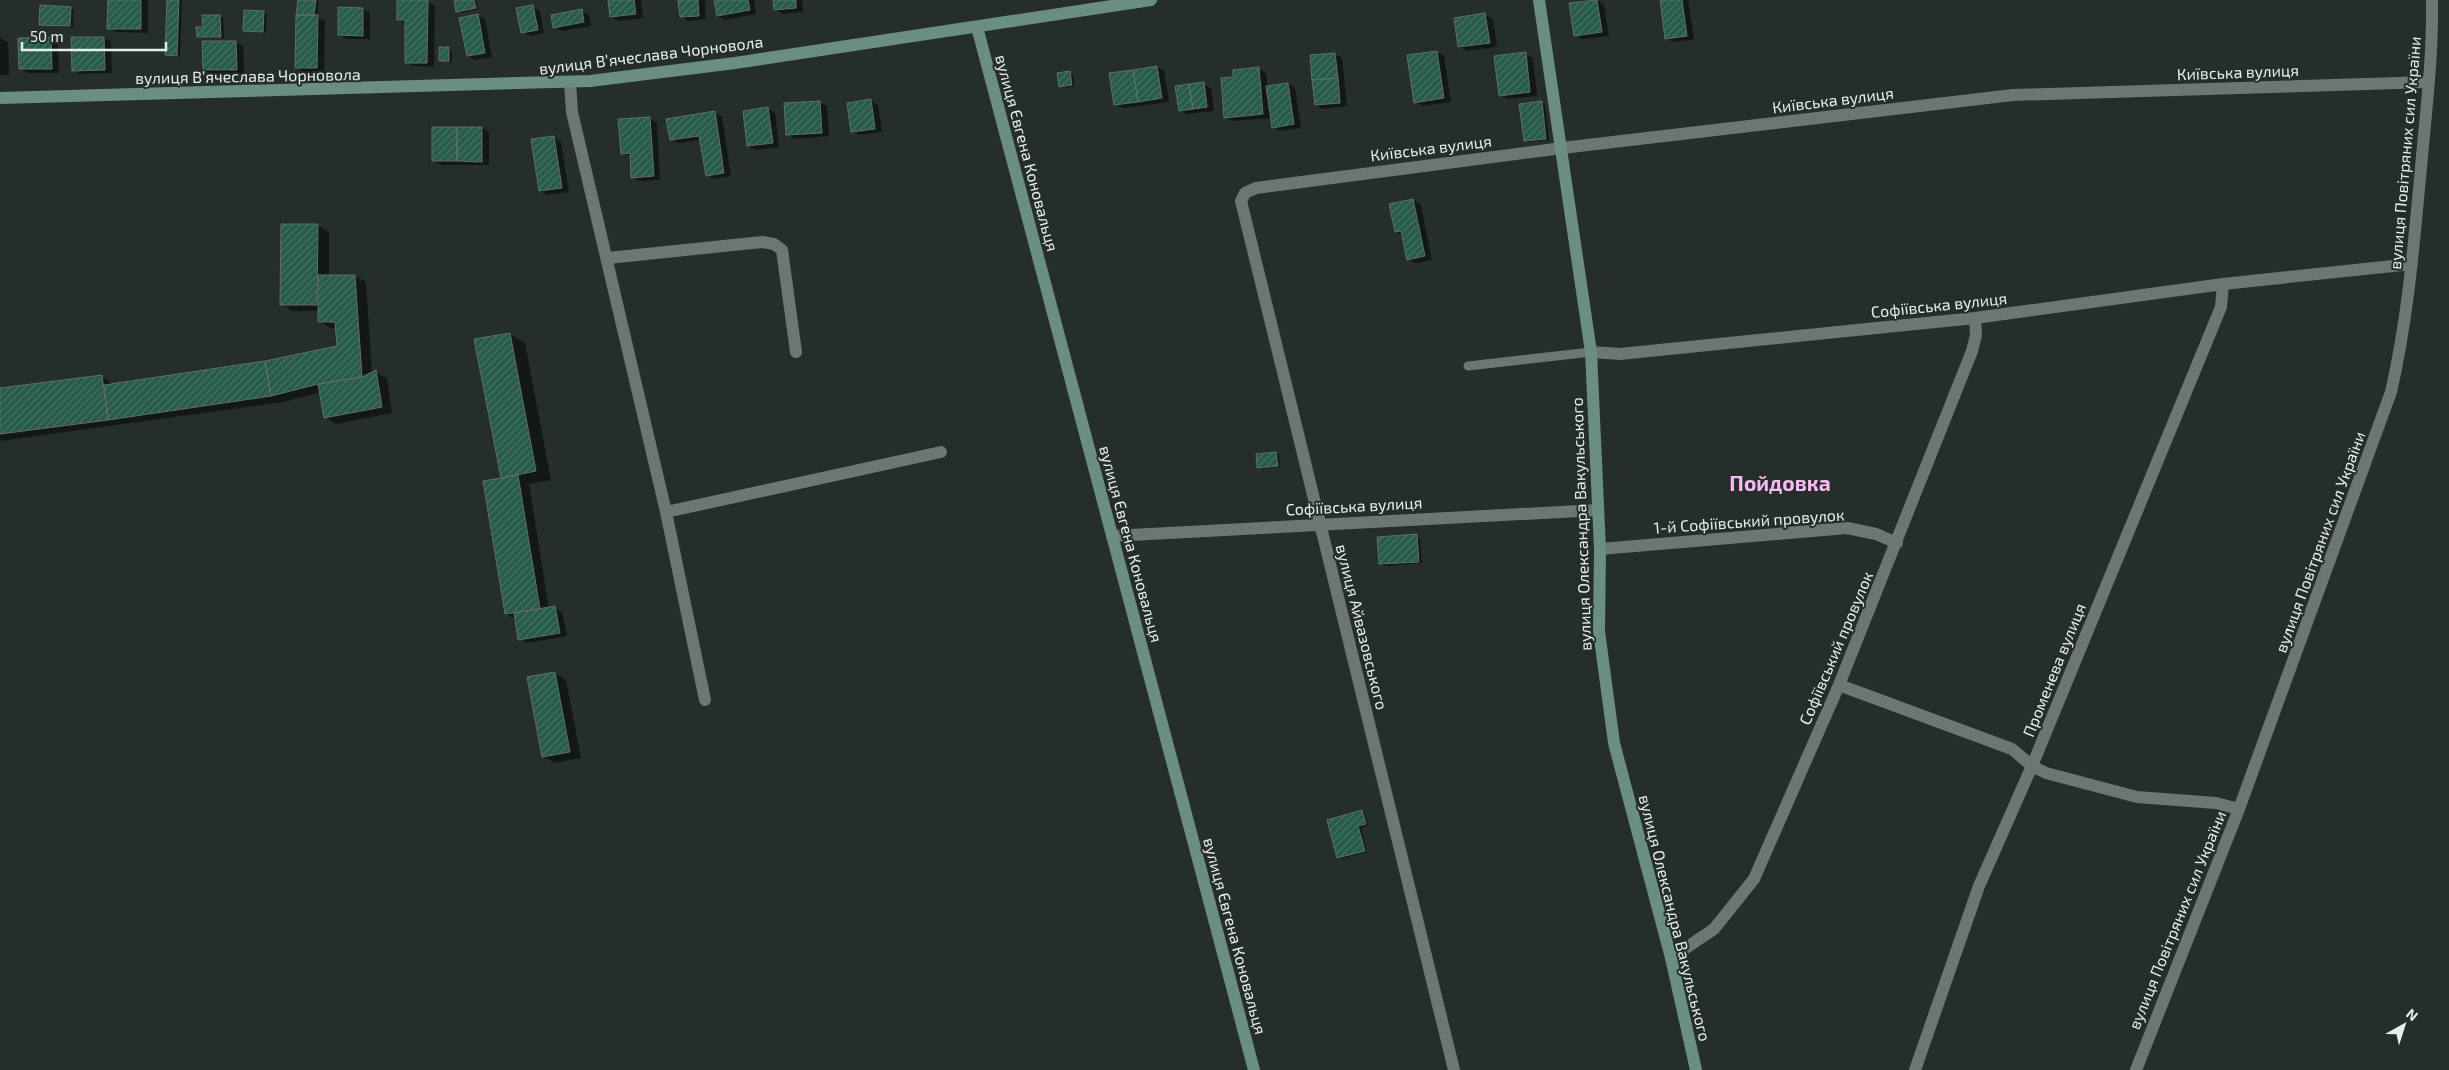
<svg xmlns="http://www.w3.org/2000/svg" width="2449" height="1070" font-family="'Exo 2',sans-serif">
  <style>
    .shadow { fill: #0007 }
    .building { fill: url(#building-hatch); stroke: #626d69 }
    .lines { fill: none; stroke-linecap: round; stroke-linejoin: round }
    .lane { stroke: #6c7772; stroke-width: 9 }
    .street { stroke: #6c7772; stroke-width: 12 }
    .secondary { stroke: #6a8e81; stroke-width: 12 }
    .labels { text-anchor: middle; stroke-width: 4; stroke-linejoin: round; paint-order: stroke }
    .street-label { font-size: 16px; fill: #e7edeb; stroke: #252e2a }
    .district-label { font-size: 21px; font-weight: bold; fill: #f7b9f0; stroke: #252e2a }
  </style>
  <defs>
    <pattern id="building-hatch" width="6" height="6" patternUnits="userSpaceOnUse" patternTransform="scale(1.25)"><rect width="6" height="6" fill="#265a49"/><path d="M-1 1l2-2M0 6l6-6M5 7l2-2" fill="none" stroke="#467263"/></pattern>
  </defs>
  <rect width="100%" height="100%" fill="#252e2a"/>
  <path class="shadow" d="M109 0H148V33L116 32 108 28Z
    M168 0H182L180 57 166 55Z
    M299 0H319L317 17 325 21 324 72H304L296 67Z
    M457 0H476L478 9 461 13 457 11Z
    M609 0H641L643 18 619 21 611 17Z
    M680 0H705L706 19 688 21 681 16Z
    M715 0H754L756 14 725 20 718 16Z
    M774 0H802L803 12 783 14 775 9Z
    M1597 0 1604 5 1609 36 1582 39 1575 35Z
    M1661 0H1688L1694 39 1674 42 1666 38Z
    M427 1 435 6 434 67 413 66 406 62V24L398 20Z
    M532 6 540 11 544 33 530 36 522 32Z
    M70 8 74 10 73 28 40 24Z
    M363 9 370 13V39H346L339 34Z
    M581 11 589 15 591 26 562 31 554 27Z
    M264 12 267 14 266 33 245 31Z
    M477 15 485 19 492 57 475 60 468 56Z
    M1485 15 1493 19 1497 47 1467 51 1459 47Z
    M220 16 223 18 224 38 198 37 204 28V17Z
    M0 38 8 42 9 75H0Z
    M51 38 58 43 59 73H28L21 69Z
    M103 38 111 42 112 73 80 74 73 70Z
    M236 42 243 46 244 73 211 74 204 70Z
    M440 48 452 50V62L440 60Z
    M1437 52 1444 56 1451 102 1423 106 1415 102Z
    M1335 54 1342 58 1347 106 1323 109 1316 105Z
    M1525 54 1533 58 1537 96 1508 99 1500 95Z
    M1157 67 1164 71 1169 102 1123 108 1115 104Z
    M1259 69 1266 73 1268 87 1288 84 1295 88 1301 128 1280 131 1273 127 1272 118 1233 121 1225 117 1235 78Z
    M1069 73 1073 75 1075 86 1063 88 1060 86Z
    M1203 84 1211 88 1214 111 1187 114 1180 110Z
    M870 101 878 105 882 132 859 135 852 131Z
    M819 102 827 106 829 136 795 139 787 134Z
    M1542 102 1545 104 1549 140 1528 142 1525 140Z
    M768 109 775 113 779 147 755 150 748 146Z
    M714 113 722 117 731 176 714 179 707 175 701 140 678 143 671 139Z
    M649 118 657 123 660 180 640 181 632 177 631 157 622 153Z
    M482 128 489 132V165H441L433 161Z
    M554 137 561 142 569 192 547 195 540 191Z
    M1413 200 1421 205 1432 260 1415 263 1408 259 1404 236 1396 232Z
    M318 225 329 232V276H354L366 282 372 373 375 372 387 378 392 413 336 424 325 417 321 392 283 402 0 441V389L102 376 114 385 265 362 338 347 337 328H330L319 321V311H293L281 304Z
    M510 334 525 343 551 480 529 484 549 609 555 608 562 612 567 636 527 643 519 639 516 619 506 614 502 479Z
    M1276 453 1279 455 1280 467 1262 469 1259 467Z
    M1417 536 1420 538 1422 563 1384 566 1381 564Z
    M555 673 566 680 581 758 555 763 543 757Z
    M1362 811 1365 813 1368 825 1361 828 1367 852 1341 859 1338 857Z"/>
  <path class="building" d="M108 0H141V29H107Z
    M167 0H179L177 56 165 55Z
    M298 0H316L314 15H296Z
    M397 0H428L427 63H405V20H397Z
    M454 0H474L476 8 456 12Z
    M608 0H634L636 14 610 17Z
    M678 0H698L699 16 680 17Z
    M714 0H748L750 10 717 16Z
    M773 0H796V8L774 10Z
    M1597 0 1602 32 1574 36 1569 3Z
    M1660 0H1682L1687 36 1665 39Z
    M40 5 71 7 70 26 39 25Z
    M533 5 538 30 521 33 516 8Z
    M338 7 363 8V36L338 35Z
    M582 9 584 22 553 28 551 15Z
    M244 10 264 11 263 32 243 31Z
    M1485 13 1490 43 1458 47 1454 18Z
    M478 14 485 53 467 56 459 18Z
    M202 15H220L221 37H197L196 27H203Z
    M296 15H318L317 68H295Z
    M51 37 52 69H19L18 38Z
    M71 37H104L105 70 72 71Z
    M202 41H236L237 70H203Z
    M439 47H449V61H439Z
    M1437 51 1444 98 1414 103 1407 55Z
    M1526 52 1530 92 1499 96 1494 56Z
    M1335 53 1338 78 1312 80 1310 55Z
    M1157 66 1162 98 1138 102 1133 70Z
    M1259 67 1263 114 1224 118 1221 78 1233 77V70Z
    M1133 70 1138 102 1114 105 1109 73Z
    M1070 71 1072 85 1059 87 1057 73Z
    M1338 78 1340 103 1315 105 1312 80Z
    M1204 82 1207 107 1193 109 1189 84Z
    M1288 83 1294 124 1272 128 1266 86Z
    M1189 84 1193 109 1179 111 1175 86Z
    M871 99 875 129 851 132 847 103Z
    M820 101 822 133 786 135 784 103Z
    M1542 101 1546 139 1524 141 1519 104Z
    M768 107 773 143 747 146 743 111Z
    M715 111 724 173 706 176 699 136 670 140 666 119Z
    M650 117 654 176 631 178 630 153 621 154 618 119Z
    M432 127H457V161H432Z
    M457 127H482V162L457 161Z
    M554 136 562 188 539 191 531 139Z
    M1413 199 1425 256 1407 260 1401 231 1395 232 1389 204Z
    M281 224H318L317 305H280Z
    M318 275H355L362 377 318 384 271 396 265 361 337 346 335 322H318Z
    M510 333 536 471 501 478 474 339Z
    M265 361 271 396 108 420 104 385Z
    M376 370 382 407 324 418 318 384 362 377Z
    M102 375 108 420 0 434V388Z
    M1276 452 1278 466 1257 468 1256 454Z
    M518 475 540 609 505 614 483 481Z
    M1417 534 1419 562 1379 564 1377 537Z
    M555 606 560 633 518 640 514 613Z
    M555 672 570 752 542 757 527 677Z
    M1362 810 1366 824 1358 826 1365 851 1337 858 1327 820Z"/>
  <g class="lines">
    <path class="lane" d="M1468 366 1591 352"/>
    <path class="street" d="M570 83 572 112 666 512 705 700
      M608 258 762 242 774 244 782 250 796 352
      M1591 352 1620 354 1975 318 2223 284 2412 264
      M666 512 941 452
      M1112 536 1597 510
      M1600 549 1847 528 1876 534 1897 543
      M1839 685 2012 749 2032 766 2046 773 2137 797 2216 803 2239 809
      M1671 958 1714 929 1754 879 1839 685 1972 351 1976 335 1975 318
      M1454 1070 1241 201 1245 193 1256 188 1562 148 2013 95 2429 82
      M1915 1070 1979 886 2032 766 2221 307 2223 284
      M2136 1070 2239 809 2391 392C2408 318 2414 243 2421 167 2426 111 2433 56 2432 0"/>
    <path class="secondary" d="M1539 0 1591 352 1600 549 1599 631 1614 743 1671 958 1696 1070
      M977 27 1254 1070
      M0 98 590 81 735 63 1151 0"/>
  </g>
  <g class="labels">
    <g class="street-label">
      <text transform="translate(651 55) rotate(-7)" y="6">вулиця Вʼячеслава Чорновола</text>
      <text transform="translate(2238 72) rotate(-2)" y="6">Київська вулиця</text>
      <text transform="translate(248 76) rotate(-1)" y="6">вулиця Вʼячеслава Чорновола</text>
      <text transform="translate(1833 100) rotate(-7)" y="6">Київська вулиця</text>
      <text transform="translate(1431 148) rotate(-7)" y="6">Київська вулиця</text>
      <text transform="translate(1027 153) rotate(75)" y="6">вулиця Євгена Коновальця</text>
      <text transform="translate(2405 153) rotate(-85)" y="6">вулиця Повітряних сил України</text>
      <text transform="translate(1939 305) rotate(-6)" y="6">Софіївська вулиця</text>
      <text transform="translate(1354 506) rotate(-3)" y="6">Софіївська вулиця</text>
      <text transform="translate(1749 521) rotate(-4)" y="6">1-й Софіївський провулок</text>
      <text transform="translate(1581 524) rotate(-92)" y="6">вулиця Олександра Вакульського</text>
      <text transform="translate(2320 542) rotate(-70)" y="6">вулиця Повітряних сил України</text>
      <text transform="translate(1131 544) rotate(75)" y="6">вулиця Євгена Коновальця</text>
      <text transform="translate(1362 627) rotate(76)" y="6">вулиця Айвазовського</text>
      <text transform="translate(1836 648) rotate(-67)" y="6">Софіївський провулок</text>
      <text transform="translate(2054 670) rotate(-68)" y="6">Променева вулиця</text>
      <text transform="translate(1675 918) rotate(76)" y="6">вулиця Олександра Вакульського</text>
      <text transform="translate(2177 920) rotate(-68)" y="6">вулиця Повітряних сил України</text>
      <text transform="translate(1235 936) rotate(75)" y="6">вулиця Євгена Коновальця</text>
    </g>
    <g class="district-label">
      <text x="1780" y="491">Пойдовка</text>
    </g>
  </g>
  <g transform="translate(2404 1025) rotate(39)" stroke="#252e2a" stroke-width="4" paint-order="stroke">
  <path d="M0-4L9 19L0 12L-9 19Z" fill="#e7edeb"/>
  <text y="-8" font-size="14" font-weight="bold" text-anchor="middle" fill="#e7edeb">N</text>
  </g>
  <path d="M22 42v8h144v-8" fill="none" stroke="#e7edeb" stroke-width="2.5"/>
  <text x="30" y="42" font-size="15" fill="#e7edeb" stroke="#252e2a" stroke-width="4" paint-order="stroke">50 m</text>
</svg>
